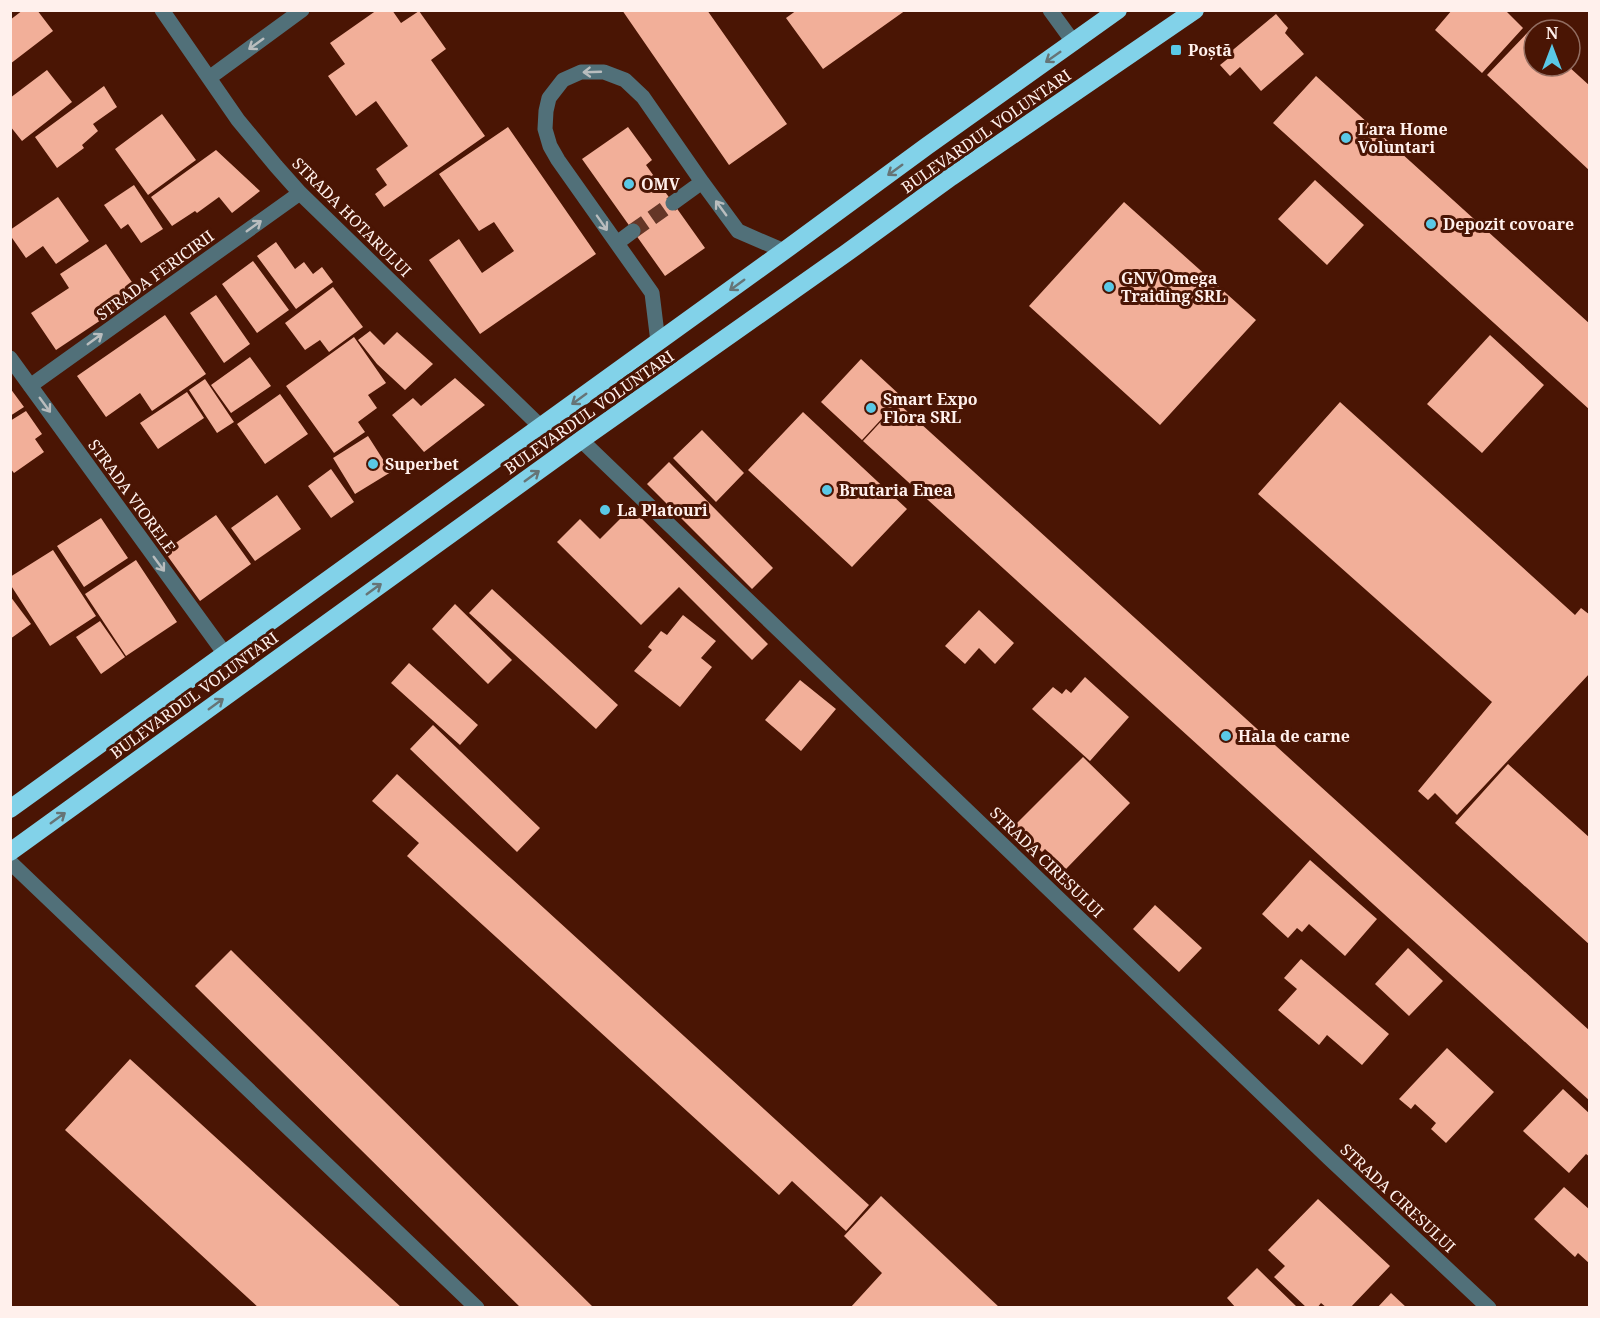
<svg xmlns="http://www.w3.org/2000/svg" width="1600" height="1318" font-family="'Noto Serif',serif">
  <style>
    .building { fill: #f2af99 }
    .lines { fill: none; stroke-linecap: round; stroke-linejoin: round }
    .minor-tunnel { stroke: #653627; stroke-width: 15; stroke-dasharray: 15 8; stroke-linecap: butt }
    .minor { stroke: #517079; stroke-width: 15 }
    .highway { stroke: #82d2e9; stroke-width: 18 }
    .oneway { stroke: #b9bdbe }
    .oneway2 { stroke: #667476 }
    .poi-dot { fill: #5ac8e6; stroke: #4a1504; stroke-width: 2 }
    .labels { text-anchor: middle; stroke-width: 6; stroke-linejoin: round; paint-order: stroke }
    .poi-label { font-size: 16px; font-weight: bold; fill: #fff0ec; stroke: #4a1504; text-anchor: start }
    .street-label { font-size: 16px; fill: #fff0ec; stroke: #4a1504 }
  </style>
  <rect width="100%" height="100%" fill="#4a1504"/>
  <path class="building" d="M23 10H37L53 31 10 64V20Z
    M377 10H392L401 23 419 11 446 49 431 60 485 136 384 207 375 194 387 185 376 169 408 146 376 101 356 116 328 76 345 64 330 43Z
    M622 10H707L787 124 729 165Z
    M797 10H906L823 69 786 18Z
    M1452 10H1505L1523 28 1482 73 1435 30Z
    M1276 14 1288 28 1285 33 1304 54 1261 91 1240 67 1230 76 1220 65 1230 57 1228 54Z
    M1530 30 1534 34V66H1568L1590 86V171L1487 75Z
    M47 70 72 102 22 141 10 126V98Z
    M1316 76 1590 324V410L1273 123Z
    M104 86 117 107 93 124 98 131 82 145 84 148 57 168 35 137Z
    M162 114 196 160 148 195 115 149Z
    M508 127 596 254 480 334 429 260 459 239 482 273 514 251 494 222 479 231 439 174Z
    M628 127 652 160 646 165 705 248 665 276 582 159Z
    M216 150 260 191 232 213 219 197 197 213 195 211 172 226 151 197Z
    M1315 180 1364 225 1327 265 1278 219Z
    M134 185 163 229 141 243 128 224 121 229 104 205Z
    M58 197 89 241 56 264 43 246 26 258 10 235V230Z
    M1124 202 1256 320 1160 425 1029 306Z
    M276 242 295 269 304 262 313 274 322 267 333 282 296 309 257 256Z
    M106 244 140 294 56 350 31 313 69 288 60 274Z
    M253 261 289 310 257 333 222 284Z
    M333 287 363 327 329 352 320 340 305 350 285 323Z
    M216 295 250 344 224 363 190 313Z
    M165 315 206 374 152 411 140 393 106 417 77 376Z
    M370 331 384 345 397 332 433 364 405 390 377 364 358 340Z
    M1490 335 1544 385 1482 453 1427 404Z
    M354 337 386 383 368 395 377 408 358 422 365 432 334 453 286 386Z
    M250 357 271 386 231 413 211 385Z
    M861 359 902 397 862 440 821 402Z
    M455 378 485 405 424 452 392 415 413 398 421 406Z
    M205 379 234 422 217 433 189 390Z
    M10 388 24 407 10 416Z
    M187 392 204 418 158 449 140 423Z
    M280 394 308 434 265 464 237 424Z
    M1340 402 1575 615 1581 608 1590 615V673L1457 815 1435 793 1428 800 1418 791 1492 702 1258 494Z
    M898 403 1590 1031V1101L863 441Z
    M26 411 42 434 35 439 44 452 14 473 10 468V421Z
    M803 412 907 509 852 567 748 470Z
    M702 430 744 473 716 502 673 458Z
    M368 436 391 472 355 494 333 458Z
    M669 462 773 568 752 589 647 484Z
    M331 469 354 502 331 518 308 486Z
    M277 495 301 529 255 561 231 528Z
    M631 508 768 644 752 660 679 587 641 625 557 542 580 519 600 539Z
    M216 515 251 564 200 601 164 551Z
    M101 518 128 558 84 587 57 546Z
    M53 550 96 616 50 646 10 584V577Z
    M136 560 177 622 126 656 85 594Z
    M492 589 618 705 596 729 469 613Z
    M10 596 31 624 10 639Z
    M455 604 512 660 488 684 432 629Z
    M979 610 1014 643 995 664 979 648 965 664 945 646Z
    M683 615 716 641 701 658 712 667 680 707 634 671 652 650 648 647 661 631 667 635Z
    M100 621 125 657 101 674 76 637Z
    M409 663 478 725 460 745 391 683Z
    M1085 677 1129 717 1090 761 1032 709 1053 687 1062 694 1066 689 1071 693Z
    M800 680 836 709 801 751 765 720Z
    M433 725 540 828 517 852 410 749Z
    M1083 757 1130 803 1066 869 1045 849 1042 852 1014 826Z
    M1508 764 1590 838V945L1455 823Z
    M397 774 869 1205 846 1231 792 1181 779 1195 407 856 419 843 372 801Z
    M1310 860 1377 919 1345 956 1309 924 1302 932 1297 928 1288 938 1262 914Z
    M1155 905 1202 948 1179 972 1133 929Z
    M1408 948 1443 981 1409 1016 1375 984Z
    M231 950 594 1308H521L195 986Z
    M1301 959 1389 1034 1362 1065 1327 1035 1319 1045 1278 1010 1297 989 1284 978Z
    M1447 1048 1494 1092 1446 1143 1431 1129 1436 1123 1415 1104 1411 1109 1399 1099Z
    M130 1059 402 1308H259L65 1130Z
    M1563 1089 1590 1114V1157L1586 1154 1569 1173 1523 1131Z
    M1564 1187 1590 1210V1264L1578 1253 1575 1257 1534 1219Z
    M881 1196 1000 1308H850L882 1273 844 1236Z
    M1318 1199 1390 1266 1350 1308H1327L1321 1303 1317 1308H1307L1274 1277 1285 1266 1268 1250Z
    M1257 1268 1298 1308H1236L1227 1298Z
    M1391 1293 1407 1308H1377Z"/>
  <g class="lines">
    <path class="minor-tunnel" d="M633 231 673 203"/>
    <path class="minor" d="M162 10 238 120 276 166 300 193 541 427
      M1050 10 1074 43
      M209 78 302 10
      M673 203 702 182
      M617 243 633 231
      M658 342 652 293 558 160 550 146 545 129 546 111 549 98 563 80 581 72H604L625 80 643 97 702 182 738 231 784 251
      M10 358 225 654
      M30 386 300 193
      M581 440 1329 1158 1489 1308
      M10 862 477 1308"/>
    <path class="highway" d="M10 809 784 251 927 146 1118 10
      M10 852 581 440 845 254 951 177 1195 10"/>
  </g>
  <defs><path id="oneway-shaft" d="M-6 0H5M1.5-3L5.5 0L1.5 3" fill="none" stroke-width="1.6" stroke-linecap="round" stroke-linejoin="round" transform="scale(1.5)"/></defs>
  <g class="oneway">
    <use href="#oneway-shaft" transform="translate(256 44) rotate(144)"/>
    <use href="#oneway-shaft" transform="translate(592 72) rotate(178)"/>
    <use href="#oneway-shaft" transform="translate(721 208) rotate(-126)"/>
    <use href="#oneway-shaft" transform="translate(602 223) rotate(55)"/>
    <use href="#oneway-shaft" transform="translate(254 226) rotate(-36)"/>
    <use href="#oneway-shaft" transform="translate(95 339) rotate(-36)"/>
    <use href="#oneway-shaft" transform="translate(45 405) rotate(54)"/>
    <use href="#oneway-shaft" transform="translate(159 564) rotate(54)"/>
  </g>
  <g class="oneway2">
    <use href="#oneway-shaft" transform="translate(1053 57) rotate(145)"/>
    <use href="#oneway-shaft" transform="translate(895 170) rotate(144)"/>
    <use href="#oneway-shaft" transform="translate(737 285) rotate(144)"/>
    <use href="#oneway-shaft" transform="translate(579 399) rotate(144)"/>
    <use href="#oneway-shaft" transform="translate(532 476) rotate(-36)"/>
    <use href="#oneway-shaft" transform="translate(374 589) rotate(-36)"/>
    <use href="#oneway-shaft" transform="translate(216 704) rotate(-36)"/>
    <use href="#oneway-shaft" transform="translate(58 818) rotate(-36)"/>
  </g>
  <g class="poi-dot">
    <rect x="1170" y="44" width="12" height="12" rx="3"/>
    <circle cx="1346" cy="138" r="6"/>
    <circle cx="629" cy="184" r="6"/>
    <circle cx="1431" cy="224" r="6"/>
    <circle cx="1109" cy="287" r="6"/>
    <circle cx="871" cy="408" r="6"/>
    <circle cx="373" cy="464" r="6"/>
    <circle cx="827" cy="490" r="6"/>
    <circle cx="605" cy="510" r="6"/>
    <circle cx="1226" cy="736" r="6"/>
  </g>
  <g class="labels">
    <g class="poi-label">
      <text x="1188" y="56">Poștă</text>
      <text x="1358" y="135">Lara Home<tspan x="1358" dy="18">Voluntari</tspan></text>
      <text x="641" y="190">OMV</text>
      <text x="1443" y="230">Depozit covoare</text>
      <text x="1121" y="284">GNV Omega<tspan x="1121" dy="18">Traiding SRL</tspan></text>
      <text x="883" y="405">Smart Expo<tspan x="883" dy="18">Flora SRL</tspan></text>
      <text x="385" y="470">Superbet</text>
      <text x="839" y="496">Brutaria Enea</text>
      <text x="617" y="516">La Platouri</text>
      <text x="1238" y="742">Hala de carne</text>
    </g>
    <g class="street-label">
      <text transform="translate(986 131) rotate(-35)" y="6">BULEVARDUL VOLUNTARI</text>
      <text transform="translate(352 217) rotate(45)" y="6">STRADA HOTARULUI</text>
      <text transform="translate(155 275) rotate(-36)" y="6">STRADA FERICIRII</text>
      <text transform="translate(589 412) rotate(-35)" y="6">BULEVARDUL VOLUNTARI</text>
      <text transform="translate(132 496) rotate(54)" y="6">STRADA VIORELE</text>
      <text transform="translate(194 695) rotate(-36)" y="6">BULEVARDUL VOLUNTARI</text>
      <text transform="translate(1047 862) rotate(44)" y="6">STRADA CIRESULUI</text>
      <text transform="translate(1398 1198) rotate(43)" y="6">STRADA CIRESULUI</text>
    </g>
  </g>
  <rect width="1600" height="1318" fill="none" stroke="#fff0ec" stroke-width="24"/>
  <g transform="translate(1552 48)"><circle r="28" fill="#4a1504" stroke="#926d61" stroke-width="1.5"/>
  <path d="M0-4.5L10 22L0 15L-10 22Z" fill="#5ac8e6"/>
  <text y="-9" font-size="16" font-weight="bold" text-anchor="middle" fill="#fff0ec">N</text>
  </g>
</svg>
